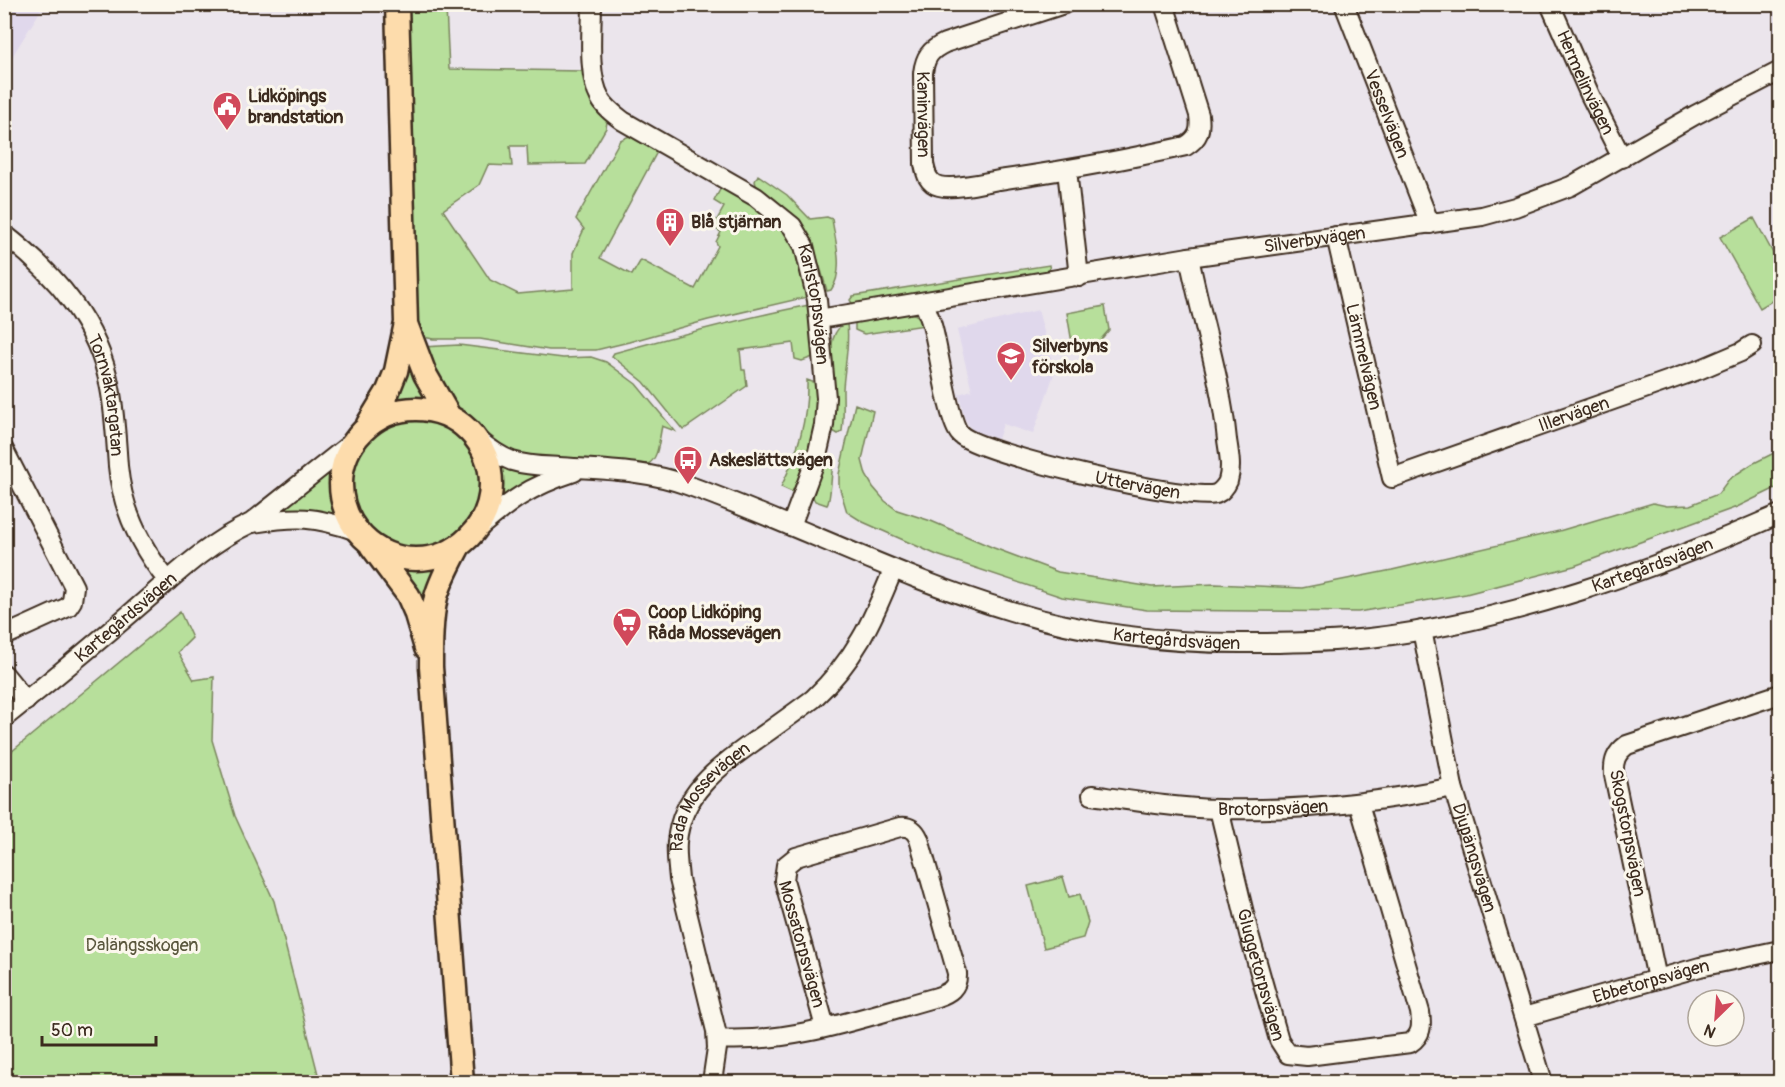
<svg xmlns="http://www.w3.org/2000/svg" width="1785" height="1087" font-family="Pangolin,sans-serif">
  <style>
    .built { fill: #e0d8ec }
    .green { fill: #b7df9b; stroke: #79845c; stroke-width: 1.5 }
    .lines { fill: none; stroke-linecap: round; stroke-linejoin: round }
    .minor-casing { stroke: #3b2a1e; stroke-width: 22 }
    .major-casing { stroke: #3b2a1e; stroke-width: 27 }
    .minor { stroke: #fbf7ec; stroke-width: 18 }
    .major { stroke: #fddcac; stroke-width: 22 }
    .labels { text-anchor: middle; stroke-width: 6; stroke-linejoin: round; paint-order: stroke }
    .street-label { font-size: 18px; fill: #3b2a1e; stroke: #fbf7ec }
    .poi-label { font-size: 18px; font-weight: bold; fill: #3b2a1e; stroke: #fbf7ec; text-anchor: start }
    .park-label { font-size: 18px; fill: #5a573d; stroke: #fbf7ec }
  </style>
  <rect width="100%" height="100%" fill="#ebe5ec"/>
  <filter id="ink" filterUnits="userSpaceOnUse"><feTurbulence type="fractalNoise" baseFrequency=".0167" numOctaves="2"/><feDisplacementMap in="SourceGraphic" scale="12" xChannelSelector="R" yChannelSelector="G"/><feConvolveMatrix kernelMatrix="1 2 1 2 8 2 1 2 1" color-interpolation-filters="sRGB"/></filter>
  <g filter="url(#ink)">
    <path class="built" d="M4 5H44L10 60 5 57Z
      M1038 310 1055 371 1033 434 1003 424 998 439 972 430 965 419 959 394 972 390 957 330Z"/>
    <path class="green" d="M407 5H440V8H446L449 69 584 71 607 122 606 128 585 164 528 165 527 146H510L512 166 488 165 479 185 443 210 490 280 518 294 573 289V253L584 229 576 219 620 140 632 135 658 150 600 258 632 275 641 260 695 289 718 246 716 242 721 232 713 227 724 207 714 201 722 186C777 219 799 229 807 297L708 320 629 342 596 350H549L480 339H433L419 336 417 324Z
      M758 175 787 195 810 219 827 217 832 219C835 240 845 271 831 290L827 291C812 236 803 217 756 185L755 181Z
      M1754 218 1780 266V296L1760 308 1720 237Z
      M1049 265 1050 273 853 305 850 300 853 296Z
      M809 305 816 356 802 361 795 359 793 343 740 350 742 370H745L747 386 683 430 644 382 612 356 614 353C679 335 743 318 809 305Z
      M1105 306 1109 330 1096 345 1073 349 1067 313Z
      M910 312 920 317 925 325 864 334 855 330V320Z
      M844 323 847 324C850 345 844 368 843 389 843 403 844 417 842 431L838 434 833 431C834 419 836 408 835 397 835 374 822 339 844 323Z
      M459 345 563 358 591 357 606 362 636 384 675 431 662 426C659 438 659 459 648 464L522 456 507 449 462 413 445 394 422 347Z
      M408 364 413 365 429 403H408L390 407Z
      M807 380 818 384 816 432 804 466 792 492 781 487C798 452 808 419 807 380Z
      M855 404 873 411 862 460 866 475 873 487 885 501 897 510 931 521 994 548 1058 572 1152 587 1215 584 1302 588 1392 570 1559 531 1653 503 1667 506 1690 505 1718 494 1729 479 1752 464 1780 450V486L1737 507 1574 566 1466 594 1358 612 1147 610 1062 597 937 555 863 522 847 512 839 486V474Z
      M348 484a68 68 0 1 1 136 0a68 68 0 1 1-136 0Z
      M495 462 536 474 537 476 504 498H500L498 495 499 479Z
      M829 463 833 464C831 474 831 500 827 505L815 501 813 497 823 465Z
      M329 473 333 474 335 495 339 516 307 509 277 514 293 498Z
      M440 563 422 606 402 571 403 568 406 566 419 568Z
      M180 612 192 638 178 652 194 680 214 677 212 740 235 816 274 901 320 1082H5V757Z
      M1063 877 1069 897 1080 894 1088 922 1083 938 1044 948 1028 886Z"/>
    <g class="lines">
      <g class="minor-casing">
        <g id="minor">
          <path id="s1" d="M592 4C592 31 587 74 600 98 605 108 615 115 623 121L756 197 792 226 804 246 817 300 826 398 824 425 817 456 791 526"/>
          <path id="s2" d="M1064 4 945 43C930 50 925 57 923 73L924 164C926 174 928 183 939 186 954 190 982 183 999 180 1061 171 1124 160 1186 146 1199 138 1201 130 1199 115L1164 4"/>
          <path id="s3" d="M1344 4 1430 224"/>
          <path id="s4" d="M1550 4 1590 95 1622 158"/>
          <path d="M1067 170 1079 277"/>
          <path id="s5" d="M4 234C55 274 98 322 110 388 115 414 116 440 118 466 122 509 141 548 168 581"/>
          <path id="s6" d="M1336 236 1392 478 1701 369 1741 352 1752 345"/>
          <path id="s7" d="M924 303C927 311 931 320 933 329 939 350 948 421 960 434 978 454 1190 502 1216 494 1221 492 1226 486 1228 481 1232 468 1229 453 1227 440 1221 378 1201 318 1189 257"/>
          <path id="s8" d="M819 319 1189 257 1482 216 1515 207 1571 186 1695 115 1780 71"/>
          <path id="s9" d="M477 439C488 448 499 456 512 461 528 466 542 466 559 467 602 470 646 470 687 485 796 524 900 578 1011 611 1090 635 1173 644 1254 643 1293 643 1332 642 1370 638 1512 621 1650 571 1780 514"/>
          <path d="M4 450 74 587 72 601 68 607 4 636"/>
          <path d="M253 523C297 516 314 516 357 531"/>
          <path d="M474 532C510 501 528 487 574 472"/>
          <path id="s10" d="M1422 630 1453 787 1543 1082"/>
          <path d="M4 674 26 701"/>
          <path id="s11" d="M4 718C49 682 94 645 138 607 174 576 208 543 251 523L354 441"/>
          <path id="s12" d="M1092 795C1134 801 1177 808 1220 809 1299 811 1376 803 1453 787"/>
          <path id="s13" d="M1219 809 1249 934 1279 1040 1288 1054 1307 1056 1410 1043C1422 1035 1422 1026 1420 1012L1359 804"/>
          <path d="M1657 979 1614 775C1613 761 1616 753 1627 745L1780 694"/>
          <path id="s14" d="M1524 1017 1700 967 1780 950"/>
          <path id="s15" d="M717 1039C792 1044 864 1017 937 997 949 993 958 988 957 973L919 839C915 830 910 826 900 827L796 857 786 865 784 880 825 1027"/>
          <path id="s16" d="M712 1082 717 1048 716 1031 679 879C678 867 676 855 677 842 681 793 720 766 756 740 775 727 794 713 813 699 855 660 872 622 893 570"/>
        </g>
      </g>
      <g class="major-casing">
        <path id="major" d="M406 324 425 374 449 416
          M341 484a75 75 0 1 1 150 0a75 75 0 1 1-150 0Z
          M368 424 388 391 396 371 406 323 397 4
          M459 546C450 563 441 579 436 597 431 620 431 644 431 667L462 1082
          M372 547 408 595 415 611 426 648"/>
      </g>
      <use href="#minor" class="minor"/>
      <use href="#major" class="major"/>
    </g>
  </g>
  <defs>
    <g id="civic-pin" transform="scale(1.5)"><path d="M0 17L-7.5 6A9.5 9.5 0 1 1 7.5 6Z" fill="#d1495b" stroke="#fbf7ec"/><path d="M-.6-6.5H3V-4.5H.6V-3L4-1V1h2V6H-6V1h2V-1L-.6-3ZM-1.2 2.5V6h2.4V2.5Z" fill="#fff"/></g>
    <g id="building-pin" transform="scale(1.5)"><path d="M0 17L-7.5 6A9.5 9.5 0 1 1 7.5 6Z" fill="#d1495b" stroke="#fbf7ec"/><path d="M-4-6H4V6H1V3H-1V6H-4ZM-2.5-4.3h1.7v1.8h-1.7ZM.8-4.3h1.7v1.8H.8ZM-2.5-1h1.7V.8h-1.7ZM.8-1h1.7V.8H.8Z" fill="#fff"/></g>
    <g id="school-pin" transform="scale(1.5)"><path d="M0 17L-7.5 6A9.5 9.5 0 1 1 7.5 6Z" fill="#d1495b" stroke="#fbf7ec"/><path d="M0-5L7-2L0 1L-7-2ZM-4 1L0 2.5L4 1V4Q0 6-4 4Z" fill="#fff"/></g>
    <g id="bus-pin" transform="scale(1.5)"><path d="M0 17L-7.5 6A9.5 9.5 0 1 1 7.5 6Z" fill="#d1495b" stroke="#fbf7ec"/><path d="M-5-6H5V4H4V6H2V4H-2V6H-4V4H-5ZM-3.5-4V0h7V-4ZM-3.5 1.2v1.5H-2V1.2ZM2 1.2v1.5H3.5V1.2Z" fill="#fff"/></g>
    <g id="supermarket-pin" transform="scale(1.5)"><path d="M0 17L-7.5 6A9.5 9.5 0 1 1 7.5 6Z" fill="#d1495b" stroke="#fbf7ec"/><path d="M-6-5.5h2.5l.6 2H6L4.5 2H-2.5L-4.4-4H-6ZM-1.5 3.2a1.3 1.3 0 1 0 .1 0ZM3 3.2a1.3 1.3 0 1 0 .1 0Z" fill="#fff"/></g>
  </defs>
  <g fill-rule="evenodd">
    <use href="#civic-pin" x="227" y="106"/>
    <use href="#building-pin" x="670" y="222"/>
    <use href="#school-pin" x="1011" y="356"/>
    <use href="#bus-pin" x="688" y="460"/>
    <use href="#supermarket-pin" x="627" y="622"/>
  </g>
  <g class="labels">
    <g class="street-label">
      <text dy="6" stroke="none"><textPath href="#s4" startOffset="86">Hermelinvägen</textPath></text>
      <text dy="6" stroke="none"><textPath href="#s2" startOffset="206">Kaninvägen</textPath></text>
      <text dy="6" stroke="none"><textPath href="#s3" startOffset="118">Vesselvägen</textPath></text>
      <text dy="6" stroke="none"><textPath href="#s8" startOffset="502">Silverbyvägen</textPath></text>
      <text dy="6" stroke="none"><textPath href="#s1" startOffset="410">Karlstorpsvägen</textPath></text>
      <text dy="6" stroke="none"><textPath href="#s6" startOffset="124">Lämmelvägen</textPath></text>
      <text dy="6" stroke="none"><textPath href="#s5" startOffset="198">Tornväktargatan</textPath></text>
      <text dy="6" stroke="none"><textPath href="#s6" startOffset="441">Illervägen</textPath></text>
      <text dy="6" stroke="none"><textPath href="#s7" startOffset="322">Uttervägen</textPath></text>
      <text dy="6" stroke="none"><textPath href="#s9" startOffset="1221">Kartegårdsvägen</textPath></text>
      <text dy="6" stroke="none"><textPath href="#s11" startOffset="158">Kartegårdsvägen</textPath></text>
      <text dy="6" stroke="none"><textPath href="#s9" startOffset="735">Kartegårdsvägen</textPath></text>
      <text dy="6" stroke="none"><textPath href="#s16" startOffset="302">Råda Mossevägen</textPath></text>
      <text dy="6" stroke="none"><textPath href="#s12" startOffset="182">Brotorpsvägen</textPath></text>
      <text transform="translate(1628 833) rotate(79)" y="6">Skogstorpsvägen</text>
      <text dy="6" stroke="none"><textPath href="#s10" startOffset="234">Djupängsvägen</textPath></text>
      <text dy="6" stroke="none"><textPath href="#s15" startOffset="626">Mossatorpsvägen</textPath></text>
      <text dy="6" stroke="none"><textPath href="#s13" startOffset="171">Gluggetorpsvägen</textPath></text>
      <text dy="6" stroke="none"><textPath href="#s14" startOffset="132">Ebbetorpsvägen</textPath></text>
    </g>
    <g class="poi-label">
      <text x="248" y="102">Lidköpings<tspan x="248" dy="21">brandstation</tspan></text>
      <text x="691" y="228">Blå stjärnan</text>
      <text x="1032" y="352">Silverbyns<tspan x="1032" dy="21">förskola</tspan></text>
      <text x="709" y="466">Askeslättsvägen</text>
      <text x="648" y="618">Coop Lidköping<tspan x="648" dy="21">Råda Mossevägen</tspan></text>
    </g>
    <g class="park-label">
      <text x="142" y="951">Dalängsskogen</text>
    </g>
  </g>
  <rect width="1785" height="1087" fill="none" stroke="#fbf7ec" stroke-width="24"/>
  <rect x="12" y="12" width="1761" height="1063" fill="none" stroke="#3b2a1e" stroke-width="2" filter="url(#ink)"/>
  <g transform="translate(1716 1018) rotate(205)"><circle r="28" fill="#fbf7ec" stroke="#aea59a" stroke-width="1.5"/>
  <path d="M0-4.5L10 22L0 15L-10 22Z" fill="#d1495b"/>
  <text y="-9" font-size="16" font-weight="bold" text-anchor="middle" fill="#3b2a1e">N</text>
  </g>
  <path d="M42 1036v9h114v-9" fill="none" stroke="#3b2a1e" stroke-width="3"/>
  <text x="51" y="1036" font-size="18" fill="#3b2a1e" stroke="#fbf7ec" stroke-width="4.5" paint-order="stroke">50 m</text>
</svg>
